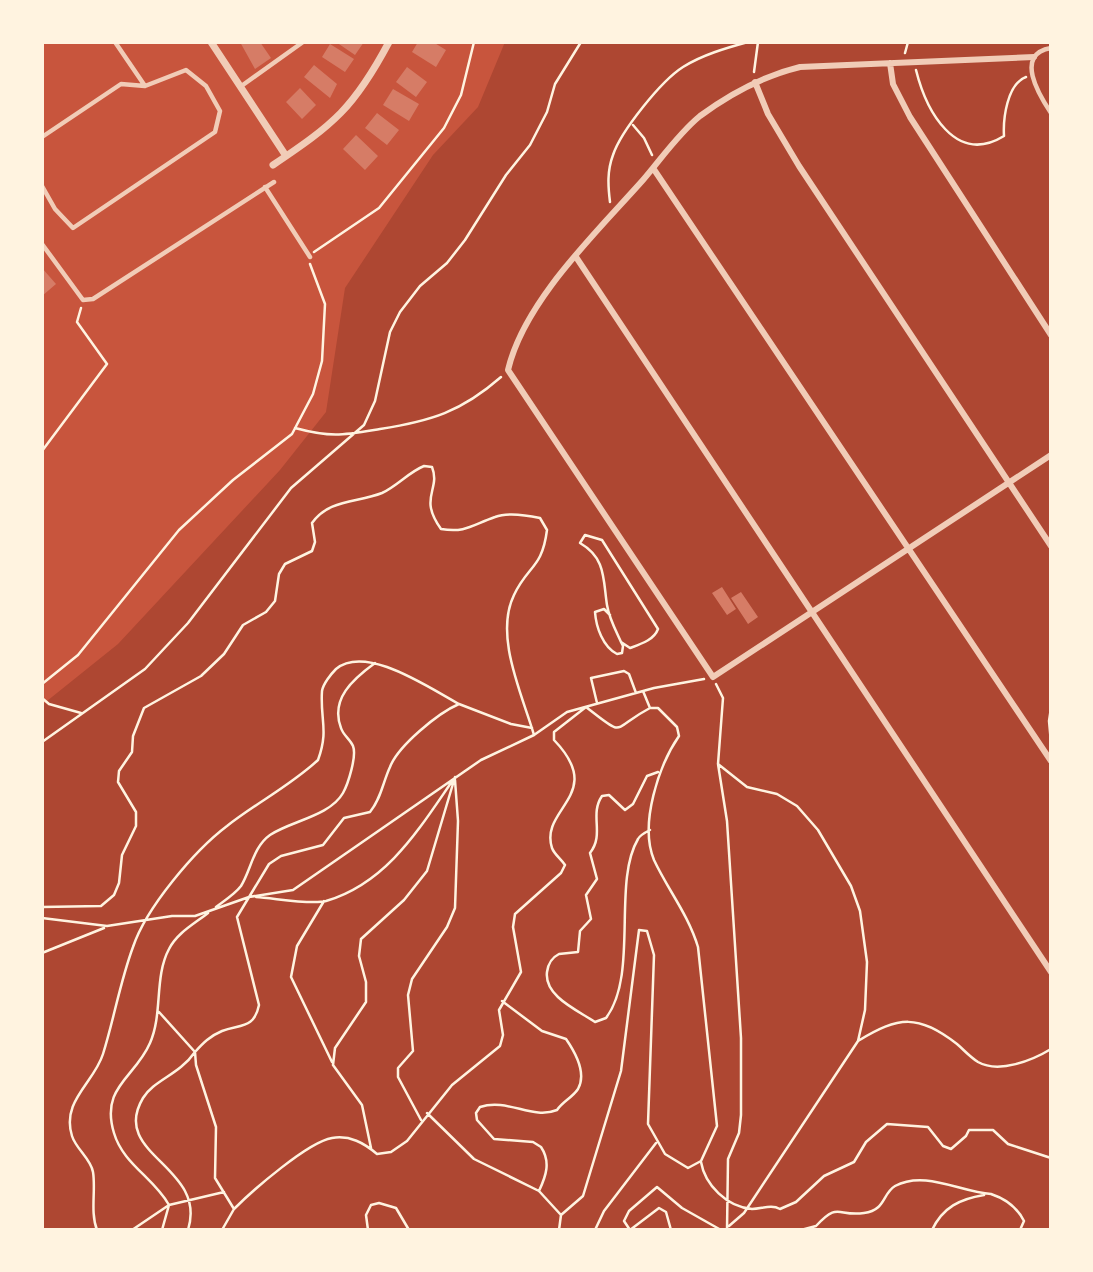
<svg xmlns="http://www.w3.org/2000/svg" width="1093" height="1272" font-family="'IBM Plex Serif',serif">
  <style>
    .green { fill: #ae4732 }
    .building { fill: #d67c66 }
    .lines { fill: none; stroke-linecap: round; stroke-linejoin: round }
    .path { stroke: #fff3e0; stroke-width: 2.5 }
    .service { stroke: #f1ccb7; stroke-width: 4.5 }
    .pedestrian { stroke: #f1ccb7; stroke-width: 6 }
    .minor { stroke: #f1ccb7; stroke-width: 7 }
  </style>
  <rect width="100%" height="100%" fill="#c8553d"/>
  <path class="green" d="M505 42H1051V1230H42V705L118 644 280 470 326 412 345 288 433 155 478 107Z"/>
  <path class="building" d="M240 42H260L271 58 255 69Z
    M336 42H364L355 55Z
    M418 42H433L446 50 436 67 412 52Z
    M330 44 354 59 345 72 322 57Z
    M314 65 337 84 330 98 304 77Z
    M407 67 427 82 416 97 396 82Z
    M300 88 316 105 302 119 286 102Z
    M393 89 419 104 409 121 383 105Z
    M377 113 399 130 387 145 365 128Z
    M356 135 378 156 365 170 343 149Z
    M42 268 56 284 42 296Z
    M722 587 736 609 727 615 712 593Z
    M741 592 758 617 748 624 731 598Z"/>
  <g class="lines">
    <path class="path" d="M905 53 908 42
      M916 70C926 110 955 166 1004 136 1003 119 1007 84 1026 77
      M754 72 758 42
      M633 125 644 138 652 155
      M610 202C608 186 607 171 613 155 621 131 661 81 683 67 702 55 726 48 748 42
      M314 252 379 208 444 128 461 95 474 42
      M295 428C332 438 344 435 380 429 431 421 461 412 501 377
      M42 451 107 364 77 322 81 308
      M610 615 604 609 595 612C596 627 603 647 617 654L622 653 623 646 621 642C616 631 609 618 607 605 603 579 606 558 580 543L585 535 602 540 658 629C654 640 641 644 630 648L621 642
      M42 684 78 655 179 530 233 480 292 434 313 394 322 361 325 304 310 264
      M716 684 723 698 718 764 727 821 741 1038V1115L739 1133 728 1159 727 1230
      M643 691 650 708
      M42 698 49 704 81 713
      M597 703 591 678 624 671 629 674 636 693
      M1051 708 1049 721 1051 743
      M532 728 511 724 459 704C438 713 398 746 390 767 383 782 381 799 370 812L344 818 323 845 281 856 269 864 237 917 259 1005C254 1029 241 1024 222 1031 210 1036 203 1043 195 1052L196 1065 216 1127 215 1178 234 1209C253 1190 308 1142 332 1138 350 1135 364 1143 377 1154L391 1152 407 1141 452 1085 500 1046 503 1035 499 1010 521 972 513 927 515 914 561 873 565 865C561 859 554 854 552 848 539 808 607 795 554 740V732L586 707C627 739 610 729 650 708H658L677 727 679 736C659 765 639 824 654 860 668 890 688 914 698 947L717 1126 701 1161 688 1168 665 1154 648 1124 654 955 647 931 639 930 621 1071 583 1196 561 1215 559 1230
      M42 742 145 669 188 623 291 488 364 425 375 401 390 332 400 312 420 286 447 263 465 240 506 175 530 145 547 112 555 84 581 42
      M718 764 747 787 777 794 797 806 818 830 851 886 860 911 867 962 865 1010 858 1041 744 1213 729 1226
      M650 830C646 832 640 835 638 839 612 883 639 974 606 1018L595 1022C577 1010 544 996 547 972 548 964 551 958 559 954L578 952 580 931 591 919 586 895 597 879 590 853C605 834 589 815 602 796L609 795 625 810 633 804 647 776 658 772
      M256 897C274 898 310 905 326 901 387 883 419 829 453 780
      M324 901 297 946 291 977 332 1062
      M42 907 101 906 114 895 119 883 122 855 136 826V812L118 782 119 771 132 752 133 736 144 708 201 676 224 654 243 625 266 612 275 601 279 574 285 564 312 551 315 542 312 523C329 499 357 503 382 493 397 486 409 472 424 466L432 467C441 490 418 497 441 529 466 533 472 525 495 517 508 512 526 515 540 518L547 530C542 569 528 565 514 595 494 636 522 694 534 735
      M216 907C224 901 235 894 241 886 251 870 253 847 270 835 291 821 330 816 343 793 348 784 357 756 353 746 350 739 343 735 341 728 330 699 353 679 375 663
      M42 918 107 926 172 916H195L249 897 293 890 481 760 534 735 567 712 654 688 704 679
      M42 953 104 928
      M502 1001 542 1031 566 1039C575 1052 587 1073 578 1089 572 1098 563 1101 557 1110 532 1120 508 1098 480 1107L476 1113 477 1120 494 1139 533 1142 541 1147C551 1162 546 1176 539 1191
      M159 1012 195 1052C179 1075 154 1080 143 1098 109 1155 208 1166 188 1230
      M858 1041C899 1016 918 1014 957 1044 964 1050 970 1057 978 1062 999 1074 1033 1060 1051 1049
      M427 1113 474 1159 539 1191 561 1215
      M421 1120 398 1077V1068L413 1051 408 995 412 979 447 927 455 908 458 821 455 780
      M371 1148 362 1105 333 1065 335 1048 366 1002V982L359 956 361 939 404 900 427 871 455 777
      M701 1162C705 1185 727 1207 752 1209 762 1209 771 1204 780 1209L796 1202 824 1176 854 1162 866 1142 887 1124 928 1127 943 1146 951 1149 966 1136 969 1130H993L1008 1144 1051 1158
      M991 1194C1006 1199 1017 1207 1024 1221L1020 1230
      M97 1230C90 1212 96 1190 93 1172 91 1159 76 1149 72 1136 61 1101 94 1083 103 1054 114 1019 120 982 133 947 146 908 194 851 227 826 256 803 290 786 318 760 329 730 320 720 322 691 323 684 331 674 336 669 366 644 429 688 459 704
      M132 1230 169 1205 224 1192
      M162 1230 169 1205C154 1178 123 1164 114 1133 100 1087 135 1078 150 1043 163 1014 154 977 169 949 177 933 194 924 208 913
      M222 1230 234 1209
      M368 1230 366 1215 371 1205 379 1203 396 1208 409 1230
      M595 1230 604 1211 656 1143
      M671 1230 666 1212 659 1208 630 1230 624 1221 629 1211 657 1187 682 1208 721 1230
      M801 1230 816 1226C839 1201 837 1217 864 1213 886 1210 882 1194 895 1186 925 1170 960 1192 991 1194
      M932 1230C943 1207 960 1199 984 1195"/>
    <path class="service" d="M115 42 145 86
      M1051 48C1014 54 1039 95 1051 113
      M240 87 303 42
      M42 137 121 84 145 86 186 70 206 86 220 111 215 132 73 228 55 209 42 186
      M265 187 310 257
      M42 244 83 300 93 299 274 182"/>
    <path class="pedestrian" d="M1034 57 800 67C763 76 731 93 700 116 679 133 661 159 643 180 597 232 524 301 508 370L713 677 1051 455
      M890 63 893 84 910 117 1051 335
      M755 82 768 114 799 166 1051 546
      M653 168 1051 761
      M576 257 1051 972"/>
    <path class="minor" d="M211 42 286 156
      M273 165C334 124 354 108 389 42"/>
  </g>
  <rect width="1093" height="1272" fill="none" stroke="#fff3e0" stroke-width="88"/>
</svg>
